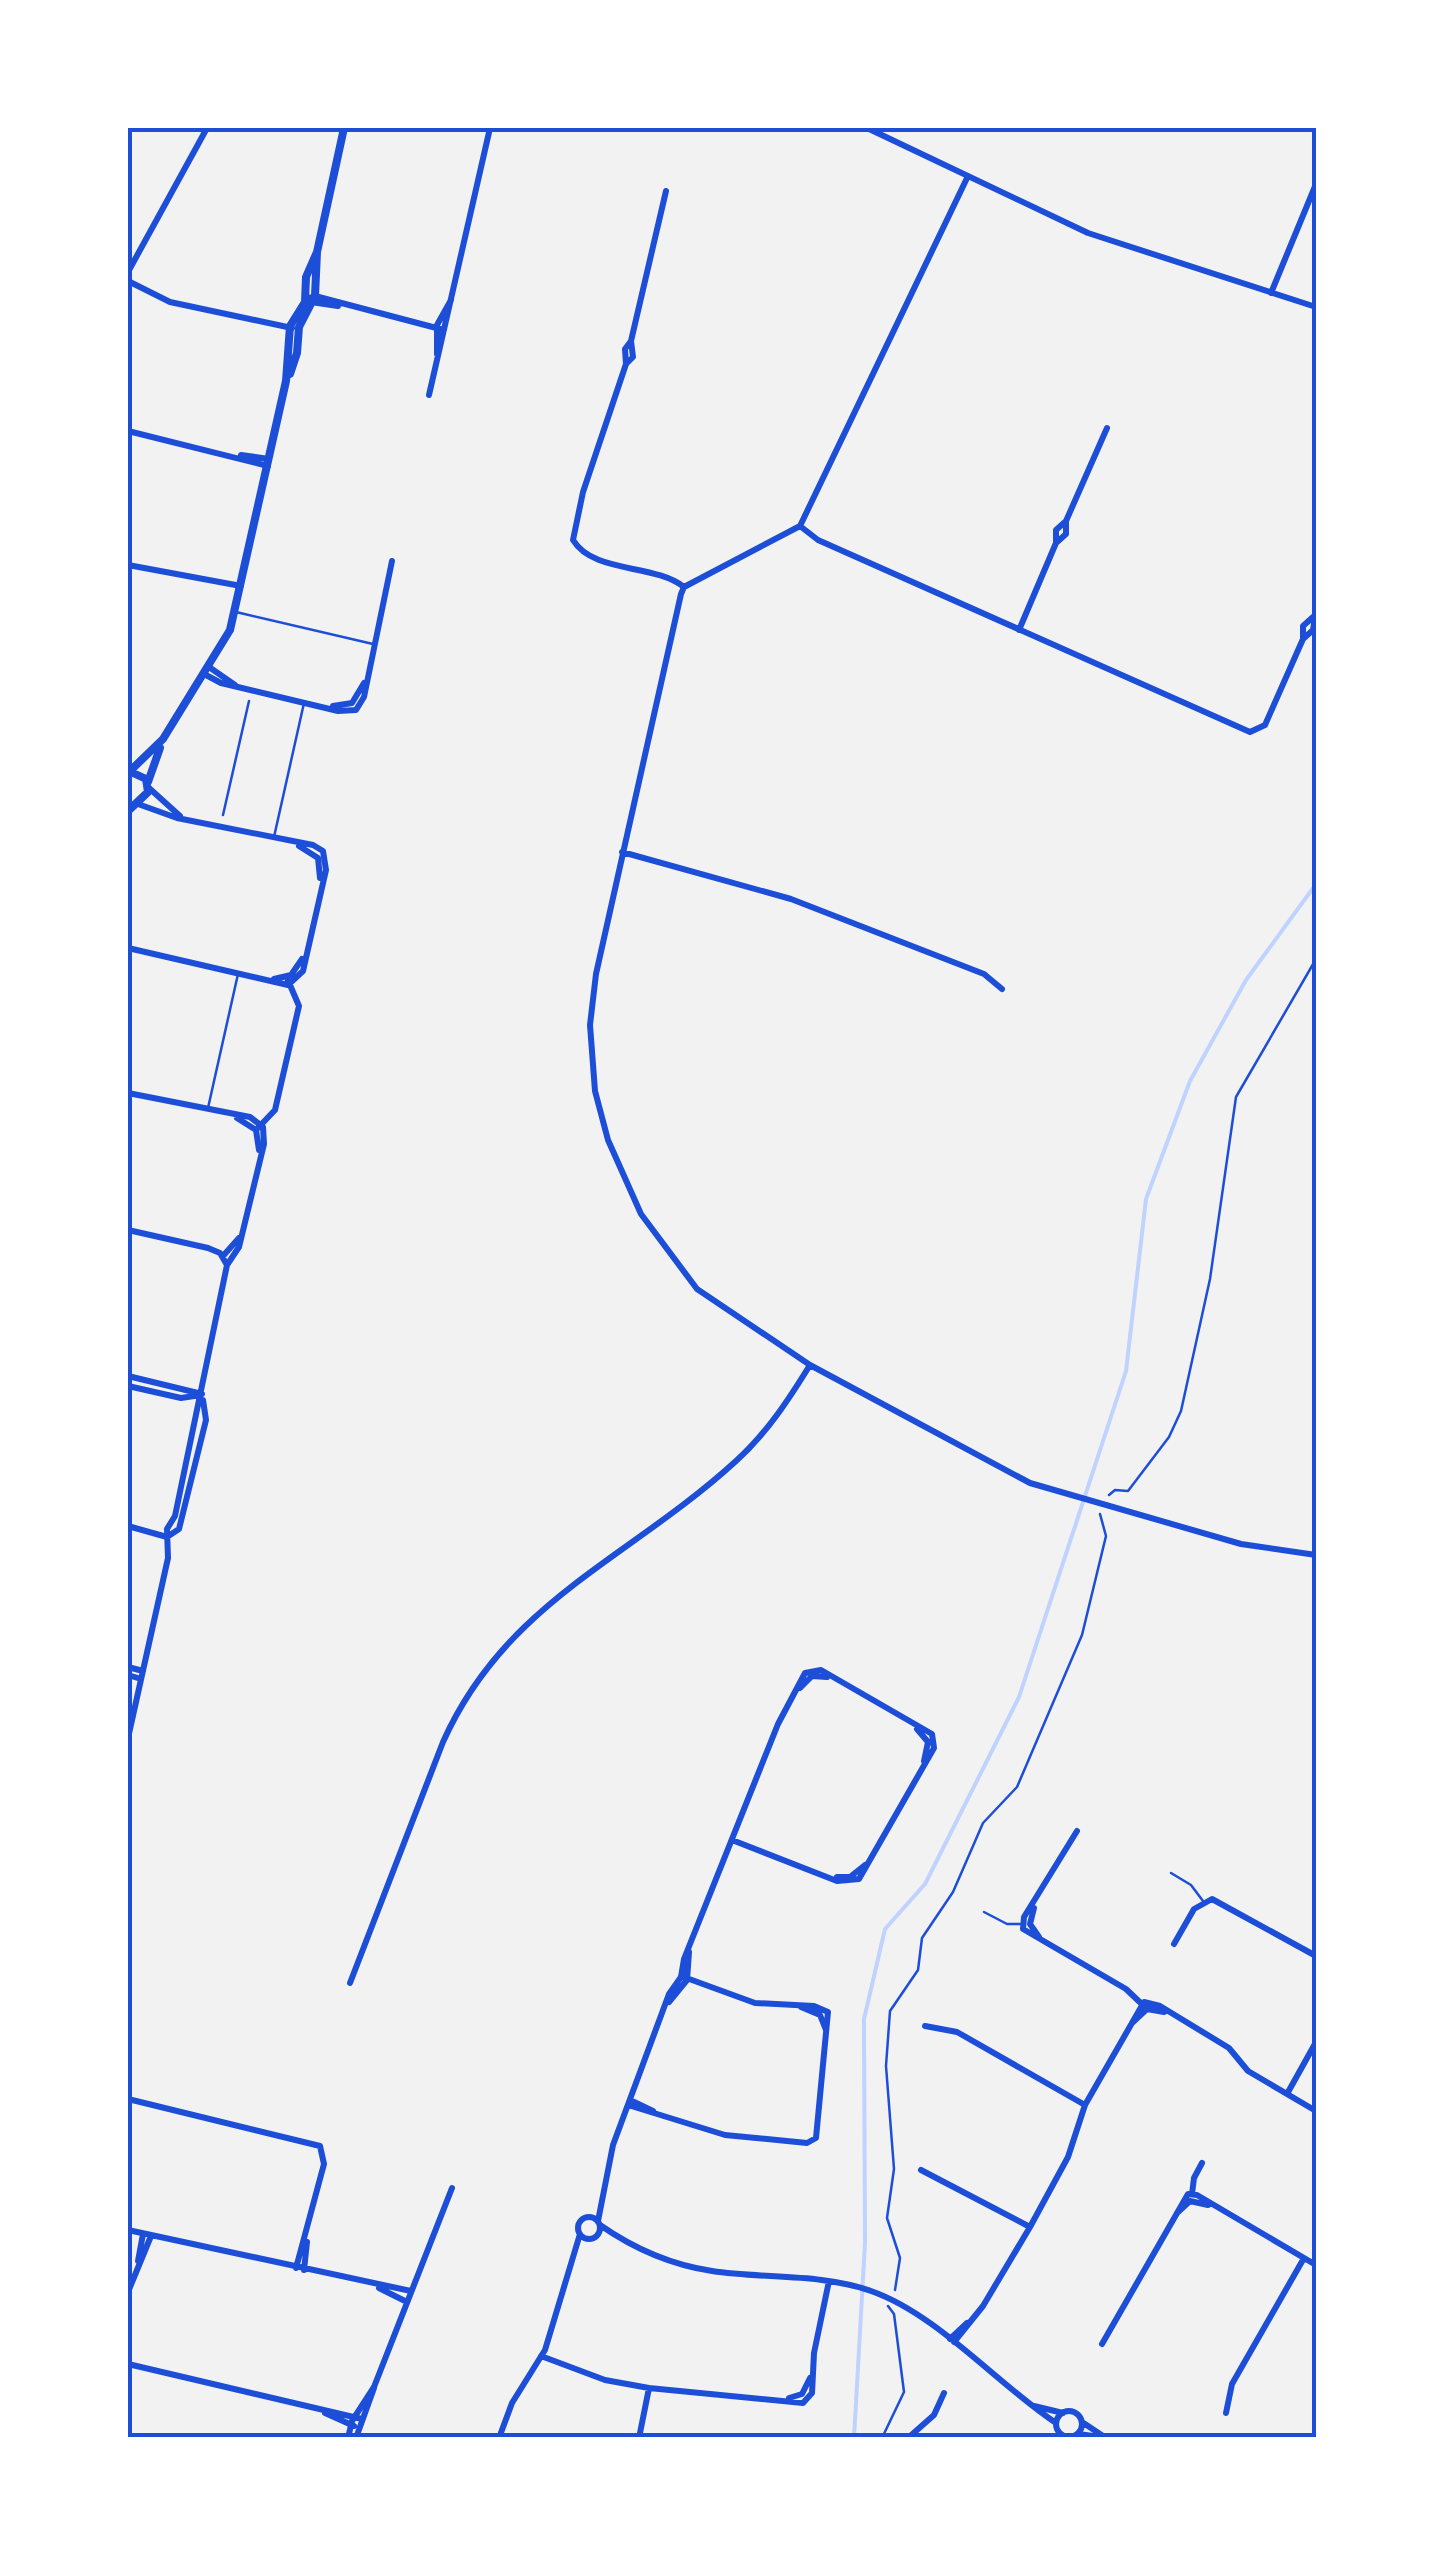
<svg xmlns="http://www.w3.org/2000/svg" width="1444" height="2565" font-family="Overpass,sans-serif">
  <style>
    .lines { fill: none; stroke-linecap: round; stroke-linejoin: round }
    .stream { stroke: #bfd3fe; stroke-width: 4 }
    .path { stroke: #1d4ed8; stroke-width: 2.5 }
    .service { stroke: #1d4ed8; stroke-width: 2.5 }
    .minor { stroke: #1d4ed8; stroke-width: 6 }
    .tertiary { stroke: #1d4ed8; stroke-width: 8 }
    .neatline { fill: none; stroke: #1d4ed8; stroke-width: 4 }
  </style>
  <rect width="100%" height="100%" fill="#f2f2f2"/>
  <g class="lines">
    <path class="stream" d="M854 2438 865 2243 864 2019 885 1929 925 1884 1019 1697 1126 1371 1146 1199 1190 1081 1246 980 1316 884"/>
    <path class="path" d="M223 815 249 701
      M1109 1495 1115 1490 1128 1491 1169 1437 1181 1411 1210 1279 1236 1097 1316 959
      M895 2290 900 2258 887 2218 894 2169 886 2066 890 2011 918 1970 922 1938 953 1892 983 1823 1017 1787 1082 1635 1106 1536 1100 1514
      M882 2438 904 2392 894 2314 888 2306"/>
    <path class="service" d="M236 612 373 644
      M274 837 304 703
      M208 1108 238 974
      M1171 1873 1191 1885 1203 1901
      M984 1912 1007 1924H1024"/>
    <path class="minor" d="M867 128 1088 233 1316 307
      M968 176 800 526 684 587 681 594 596 974 590 1025 595 1091 608 1140 641 1214 697 1289 810 1365 1030 1483 1241 1544 1316 1555
      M128 272 207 128
      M128 281 170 302 292 328
      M1271 293 1316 184
      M306 299 315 296 444 330
      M311 302 338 306
      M631 341 633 357 626 364 583 492 573 540C594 574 653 563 684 587
      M437 354V325L451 300
      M626 364 625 349 631 341 666 191
      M429 395 490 128
      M128 431 268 466
      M241 455 269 459
      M800 526 818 540 1250 732 1265 725 1303 639V626L1313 617
      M1056 543V530L1066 521
      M128 565 241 586
      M1019 630 1056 543 1066 534V521L1107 428
      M1303 639 1313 630 1316 610
      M209 667 235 685
      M204 674 221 683 338 711 356 710 364 697 392 561
      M333 706 352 703 364 683
      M149 788 180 816
      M299 846 318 858 320 878
      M622 852 791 899 984 974 1002 989
      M128 948 288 985 303 971 326 870 323 851 313 845 177 818 138 804
      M274 979 291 975 302 959
      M128 1093 250 1117 263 1127 264 1144 239 1247 227 1265
      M237 1118 256 1130 259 1150
      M256 1130 275 1110 299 1006 287 978
      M128 1230 208 1248 220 1253 227 1265 175 1516 167 1529
      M223 1256 239 1238
      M128 1376 202 1394
      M128 1386 181 1398 201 1395
      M128 1526 167 1537 179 1529 206 1420 203 1400
      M128 1667 143 1671
      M128 1675 141 1679
      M800 1688 812 1676 827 1677
      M917 1729 928 1742 924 1761
      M128 1738 168 1558 167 1529
      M1077 1831 1024 1917 1023 1929 1126 1989 1147 2009
      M837 1877H850L865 1865
      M1034 1908 1030 1924 1039 1937
      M1174 1944 1194 1909 1212 1899 1316 1956
      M350 1983 443 1742C506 1601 629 1559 736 1461 767 1433 789 1399 810 1365
      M669 2002 687 1980 689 1952
      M801 2007 820 2015 826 2030
      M1132 2023 1147 2009 1164 2012
      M925 2026 957 2032 1085 2105
      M1287 2094 1316 2042
      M128 2099 320 2146 324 2164 296 2268
      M630 2100 653 2111
      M628 2105 725 2135 807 2143 816 2138 828 2012 814 2006 755 2003 681 1976
      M921 2170 1030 2227
      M1192 2194 1194 2178 1202 2163
      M1177 2213 1190 2201 1208 2205
      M578 2228a11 11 0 1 1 22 0a11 11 0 1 1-22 0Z
      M598 2221 613 2145 669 1994 681 1977 684 1959 778 1724 805 1673 821 1670 932 1734 934 1748 859 1879 837 1881 732 1840
      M600 2225C633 2248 672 2265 712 2271 765 2279 820 2273 871 2291 937 2314 996 2383 1056 2423
      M128 2230 411 2291
      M138 2261 143 2234
      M304 2270 307 2242
      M379 2288 407 2302
      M128 2292 151 2236
      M950 2339 967 2323
      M954 2342 983 2306 1030 2227 1068 2157 1085 2105 1144 2002 1160 2006 1229 2048 1248 2071 1316 2111
      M1102 2344 1188 2194 1197 2195 1316 2265
      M541 2356 605 2380 649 2388 803 2403 812 2393 814 2353 829 2281
      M128 2364 362 2419
      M789 2398 802 2394 810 2378
      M1034 2406 1063 2413
      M1056 2424a13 13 0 1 1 26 0a13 13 0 1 1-26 0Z
      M325 2413 354 2426
      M1226 2413 1232 2384 1304 2258
      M1082 2422 1103 2436
      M1079 2434 1106 2438
      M348 2438 352 2421 374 2387 452 2188
      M356 2438 374 2388
      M499 2438 512 2403 545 2350 580 2234
      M639 2438 649 2388
      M908 2438 934 2415 944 2393"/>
    <path class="tertiary" d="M290 374 297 353 299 327 315 296 317 252 344 128
      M129 772 163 739 230 630 286 381 290 326 305 302 306 277 317 252
      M148 782 160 748
      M128 811 148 792 146 779 131 772"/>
  </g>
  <rect width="1444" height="2565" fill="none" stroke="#ffffff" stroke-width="260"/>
  <rect x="130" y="130" width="1184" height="2305" class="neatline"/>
</svg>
